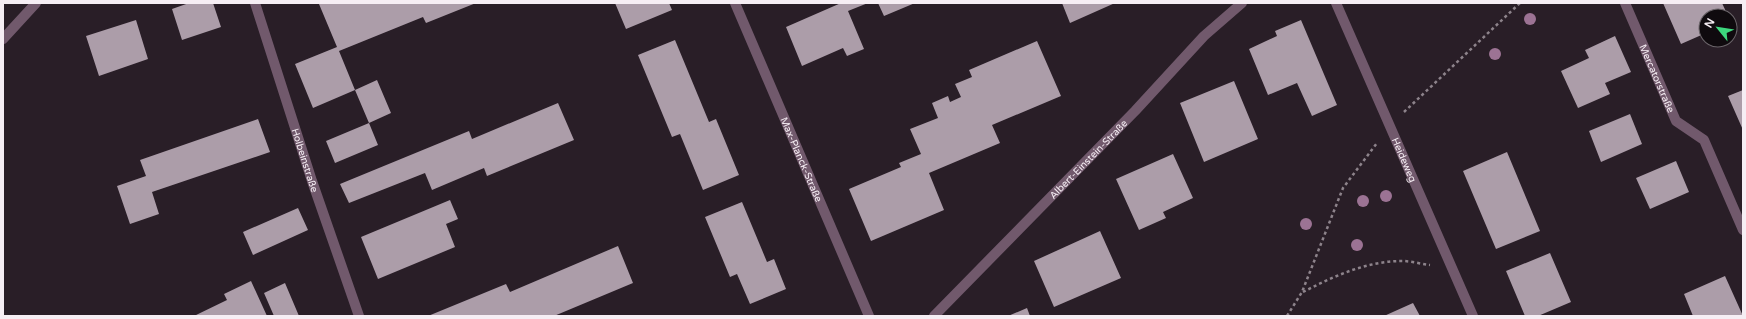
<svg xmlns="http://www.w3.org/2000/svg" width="1746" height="319" font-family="'Varela Round',sans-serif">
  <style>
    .building { fill: #ac9da9 }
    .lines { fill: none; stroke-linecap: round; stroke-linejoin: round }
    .path { stroke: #8d838b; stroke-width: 2.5; stroke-dasharray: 3 3; stroke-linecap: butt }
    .minor { stroke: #71596c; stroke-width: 10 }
    .tree { fill: #9c7394 }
    .labels { text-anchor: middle; stroke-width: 4; stroke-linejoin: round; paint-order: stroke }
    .street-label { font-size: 10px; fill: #f6eef4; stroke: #0f0a0e }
  </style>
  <rect width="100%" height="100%" fill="#291e27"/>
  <path class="building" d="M189 3H213L221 27 182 40 172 9Z
    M322 3H476L426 23 423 17 339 51 355 90 313 108 295 64 337 47 319 4Z
    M615 3H669L672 10 626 29Z
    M841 3H868L848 11 864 49 847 56 843 48 802 66 786 27Z
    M878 3H915L884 16Z
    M1062 3H1115L1070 23Z
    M1663 3H1722L1728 16H1706V33L1681 44Z
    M136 20 148 59 99 76 86 36Z
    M1301 20 1337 105 1312 116 1297 83 1268 95 1249 49 1277 36 1275 31Z
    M1615 36 1631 72 1605 83 1610 94 1578 108 1561 71 1589 58 1585 50Z
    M675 40 709 122 716 119 739 175 703 190 680 134 672 137 638 55Z
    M1037 41 1061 96 992 125 1000 143 929 173 944 210 871 241 849 189 901 167 899 163 921 154 910 129 938 118 932 103 948 96 950 102 961 97 955 84 972 77 969 70Z
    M377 80 391 113 369 123 355 90Z
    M1234 81 1258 139 1204 162 1180 103Z
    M1743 90V130L1728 96Z
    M558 103 574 140 487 176 484 168 432 190 425 173 349 203 340 184 469 131 472 139Z
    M1630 114 1642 144 1601 162 1589 131Z
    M258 119 270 152 152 192 159 214 130 224 117 186 146 176 140 160Z
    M369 123 378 145 335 163 326 141Z
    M1507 152 1540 231 1496 249 1463 171Z
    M1173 154 1193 198 1163 212 1166 218 1139 230 1116 179Z
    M1676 161 1689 192 1650 209 1636 178Z
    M450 200 458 219 446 224 455 247 378 279 361 237Z
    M742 202 767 262 774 259 786 289 750 304 737 274 730 277 705 217Z
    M298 208 308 230 253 255 243 232Z
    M1100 231 1121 278 1054 307 1034 261Z
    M618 246 633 283 554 316H428L506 284 510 292Z
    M1550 253 1571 302 1538 316H1525L1506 271Z
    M1725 276 1743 316H1693L1684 294Z
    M251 281 267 316H194L227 300 224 294Z
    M285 283 299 316H274L264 293Z
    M1413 303 1420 316H1384Z
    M1027 308 1030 316H1008Z"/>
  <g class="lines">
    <path class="path" d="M1404 112 1520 3
      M1303 292C1334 276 1367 261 1402 261 1411 261 1421 264 1430 265
      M1287 316 1302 292 1343 188 1377 143"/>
    <g class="minor">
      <path id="s1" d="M255 3 312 181 359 316"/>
      <path id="s2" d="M735 3 869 316"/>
      <path id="s3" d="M1336 3 1473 316"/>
      <path id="s4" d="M1625 3 1676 121 1704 140 1743 230"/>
      <path d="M3 39 36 3"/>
      <path id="s5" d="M934 316 1135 111 1204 36 1242 3"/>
    </g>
  </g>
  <g class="tree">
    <circle cx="1530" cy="19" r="6"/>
    <circle cx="1495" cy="54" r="6"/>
    <circle cx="1386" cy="196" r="6"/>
    <circle cx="1363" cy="201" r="6"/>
    <circle cx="1306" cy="224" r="6"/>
    <circle cx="1357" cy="245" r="6"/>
  </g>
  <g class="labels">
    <g class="street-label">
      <text dy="4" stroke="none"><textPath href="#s4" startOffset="82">Mercatorstraße</textPath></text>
      <text dy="4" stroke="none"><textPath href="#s2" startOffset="170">Max-Planck-Straße</textPath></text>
      <text dy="4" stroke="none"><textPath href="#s5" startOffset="220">Albert-Einstein-Straße</textPath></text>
      <text dy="4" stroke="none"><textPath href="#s3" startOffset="171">Heideweg</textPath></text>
      <text dy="4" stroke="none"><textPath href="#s1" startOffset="165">Holbeinstraße</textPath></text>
    </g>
  </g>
  <rect width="1746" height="319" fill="none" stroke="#f6eef4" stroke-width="8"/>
  <g transform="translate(1718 28) rotate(300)"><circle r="19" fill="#0f0a0e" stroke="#6b656a"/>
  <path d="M0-3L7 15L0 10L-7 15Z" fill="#3dd77e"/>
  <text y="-6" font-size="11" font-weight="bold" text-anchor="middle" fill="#f6eef4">N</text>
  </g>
</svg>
